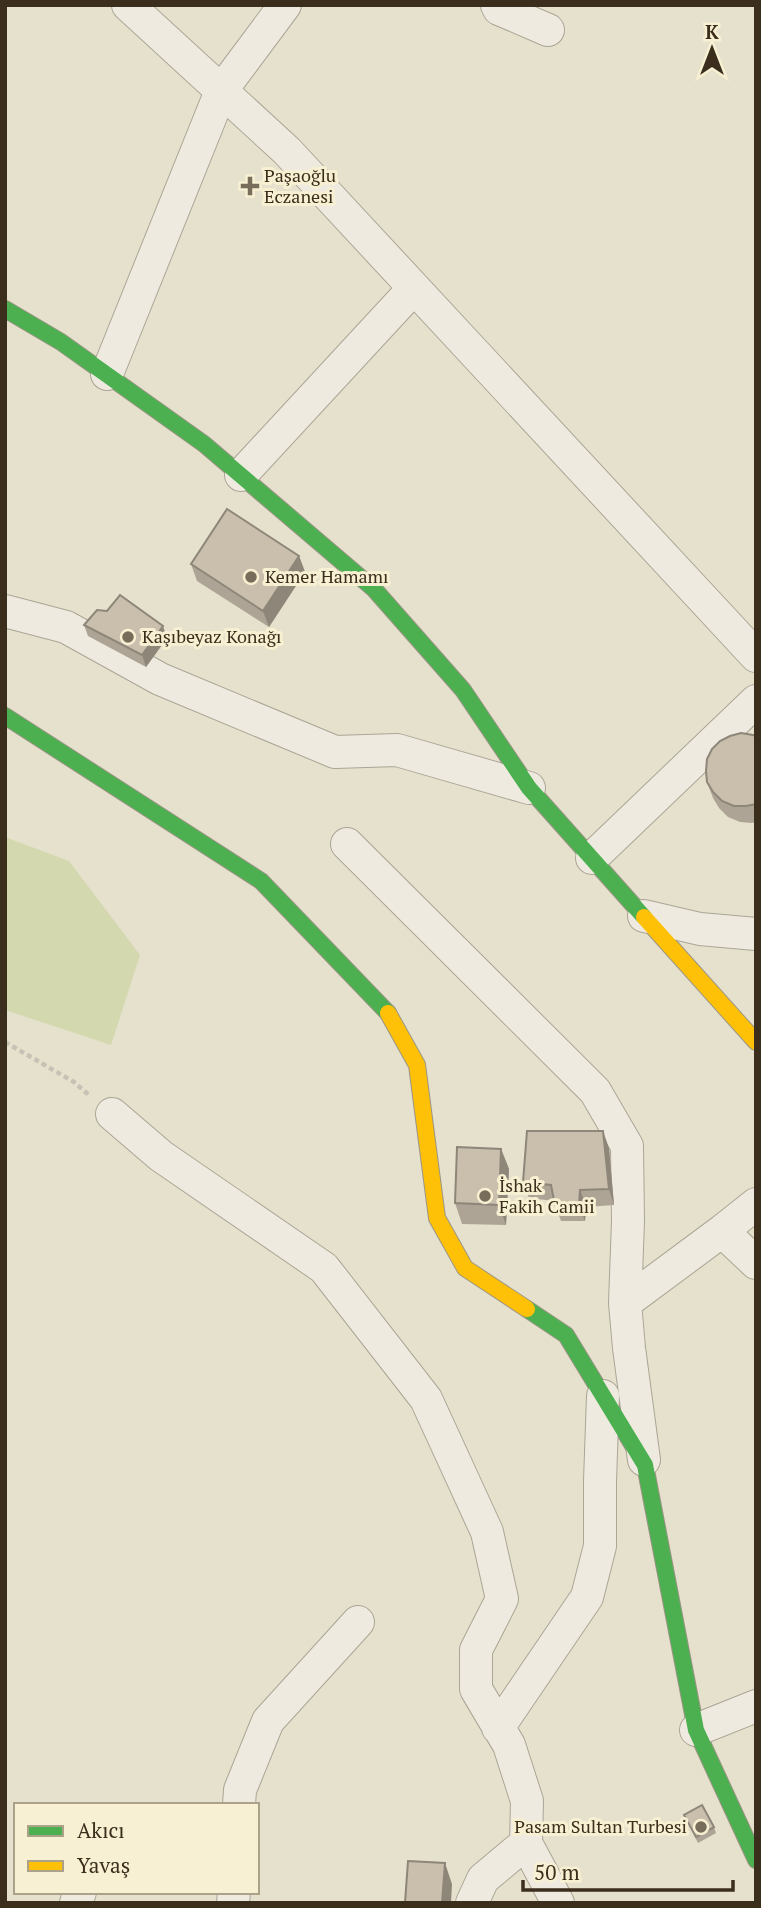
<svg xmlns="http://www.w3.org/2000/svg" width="761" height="1908" font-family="'PT Serif',serif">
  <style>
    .green { fill: #d3d8ae }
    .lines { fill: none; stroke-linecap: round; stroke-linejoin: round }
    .street-casing { stroke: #aba596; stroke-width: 34 }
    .fast-casing { stroke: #9b9586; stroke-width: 18 }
    .slow-casing { stroke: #9b9586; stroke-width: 18 }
    .path { stroke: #c7c2b6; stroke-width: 4.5; stroke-dasharray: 5 3.5; stroke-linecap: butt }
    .street { stroke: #eeeadf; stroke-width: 32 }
    .fast { stroke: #4caf50; stroke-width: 16 }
    .slow { stroke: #ffc107; stroke-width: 16 }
    .wall { fill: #aea495 }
    .shaded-wall { fill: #8d8679 }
    .building { fill: #cabfad; stroke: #8d8679; stroke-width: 2 }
    .poi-dot { fill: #776d5a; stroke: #f8f0d2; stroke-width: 2.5 }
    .labels { text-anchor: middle; stroke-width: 6; stroke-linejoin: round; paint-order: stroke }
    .poi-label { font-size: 18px; fill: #3b2e1d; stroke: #f8f0d2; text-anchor: start }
  </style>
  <rect width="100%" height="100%" fill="#e6e1cc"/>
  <path class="green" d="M5 837 69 861 140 955 111 1045 5 1010Z"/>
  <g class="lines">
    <g class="street-casing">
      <path id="street" d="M128 5 287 151 756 656
        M497 5 499 9 548 30
        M107 374 221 91 285 5
        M241 475 414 288
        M5 611 66 627 160 679 335 752 397 750 529 788
        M347 844 595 1091 627 1146 628 1221 625 1303 629 1348 644 1460
        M592 858 756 701
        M644 916 700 929 756 934
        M112 1114 161 1156 324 1268 426 1399 487 1532 502 1599 476 1650V1689L509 1745 527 1801 526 1843 483 1879 472 1903
        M722 1231 756 1263
        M625 1303 722 1231 756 1204
        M498 1728 587 1597 600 1546V1481L603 1396
        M696 1730 756 1706
        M239 1805 240 1790 268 1721 358 1622
        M526 1843 558 1903
        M76 1903 80 1892
        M233 1903 234 1892"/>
    </g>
    <g class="fast-casing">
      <path id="fast" d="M5 309 61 342 204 444 374 589 463 690 529 788 644 917
        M5 716 261 881 388 1013
        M527 1309 566 1335 645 1465 696 1730 756 1860"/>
    </g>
    <g class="slow-casing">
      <path id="slow" d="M644 917 756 1042
        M388 1013 417 1065 437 1218 465 1268 527 1309"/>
    </g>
    <path class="path" d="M5 1042 74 1082 90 1096"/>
    <use href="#street" class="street"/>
    <use href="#fast" class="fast"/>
    <use href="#slow" class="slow"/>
  </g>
  <path class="wall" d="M299 556 305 572 269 627 197 581 191 564Z
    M84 625 167 638 146 667 88 636Z
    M756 736V822L752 823 740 822 728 817 719 808 713 798 707 782Z
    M609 1148 614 1205 586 1207 585 1221H561L554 1201 529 1198 523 1182Z
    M501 1149 509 1169 506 1225 462 1224 455 1203Z
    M684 1815 714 1827 716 1833 698 1843Z"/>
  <path class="shaded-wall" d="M299 556 305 572 269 627 263 611Z
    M163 626 167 638 146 667 142 655Z
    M603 1131 609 1148 614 1205 609 1189Z
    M501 1149 509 1169 506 1225 499 1205Z
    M580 1190 586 1207 585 1221 579 1205Z
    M445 1863 452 1884 451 1903H442Z"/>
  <path class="building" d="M227 509 299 556 263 611 191 564Z
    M120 595 163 626 142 655 84 625 97 610 107 611Z
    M741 733 753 735 756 736V804L746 806H734L722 801 713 792 707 782 706 771 707 759 712 749 720 741 730 736Z
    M527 1131H603L609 1189 580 1190 579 1205H555L551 1185 523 1182Z
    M457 1147 501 1149 499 1205 455 1203Z
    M702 1805 714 1827 696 1837 684 1815Z
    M408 1861 445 1863 442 1903H405Z"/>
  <g class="poi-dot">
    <path d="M246.5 175.5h7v7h7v7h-7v7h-7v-7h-7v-7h7z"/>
    <circle cx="251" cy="577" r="7"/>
    <circle cx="128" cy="637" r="7"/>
    <circle cx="485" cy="1196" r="7"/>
    <circle cx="701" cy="1827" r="7"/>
  </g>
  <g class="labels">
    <g class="poi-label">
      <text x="264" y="182">Paşaoğlu<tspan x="264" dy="21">Eczanesi</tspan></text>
      <text x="265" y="583">Kemer Hamamı</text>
      <text x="142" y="643">Kaşıbeyaz Konağı</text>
      <text x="499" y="1192">İshak<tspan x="499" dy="21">Fakih Camii</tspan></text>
      <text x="687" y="1833" text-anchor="end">Pasam Sultan Turbesi</text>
    </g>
  </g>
  <rect width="761" height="1908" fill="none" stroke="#3b2e1d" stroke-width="14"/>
  <rect x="14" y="1803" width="245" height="91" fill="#f8f0d2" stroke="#aca28a" stroke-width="2"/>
  <rect x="28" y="1826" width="35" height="10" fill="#4caf50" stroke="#aca28a" stroke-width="2"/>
  <text x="77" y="1838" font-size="21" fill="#3b2e1d">Akıcı</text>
  <rect x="28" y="1861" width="35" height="10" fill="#ffc107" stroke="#aca28a" stroke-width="2"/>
  <text x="77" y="1873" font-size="21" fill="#3b2e1d">Yavaş</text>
  <g transform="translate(712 49)" stroke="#f8f0d2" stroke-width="5" paint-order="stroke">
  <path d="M0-5L12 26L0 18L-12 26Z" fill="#3b2e1d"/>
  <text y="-10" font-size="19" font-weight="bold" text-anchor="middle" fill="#3b2e1d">K</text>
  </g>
  <path d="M523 1880v10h210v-10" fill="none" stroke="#3b2e1d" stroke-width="3.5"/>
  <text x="534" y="1880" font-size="21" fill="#3b2e1d" stroke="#f8f0d2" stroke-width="5" paint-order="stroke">50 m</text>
</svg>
